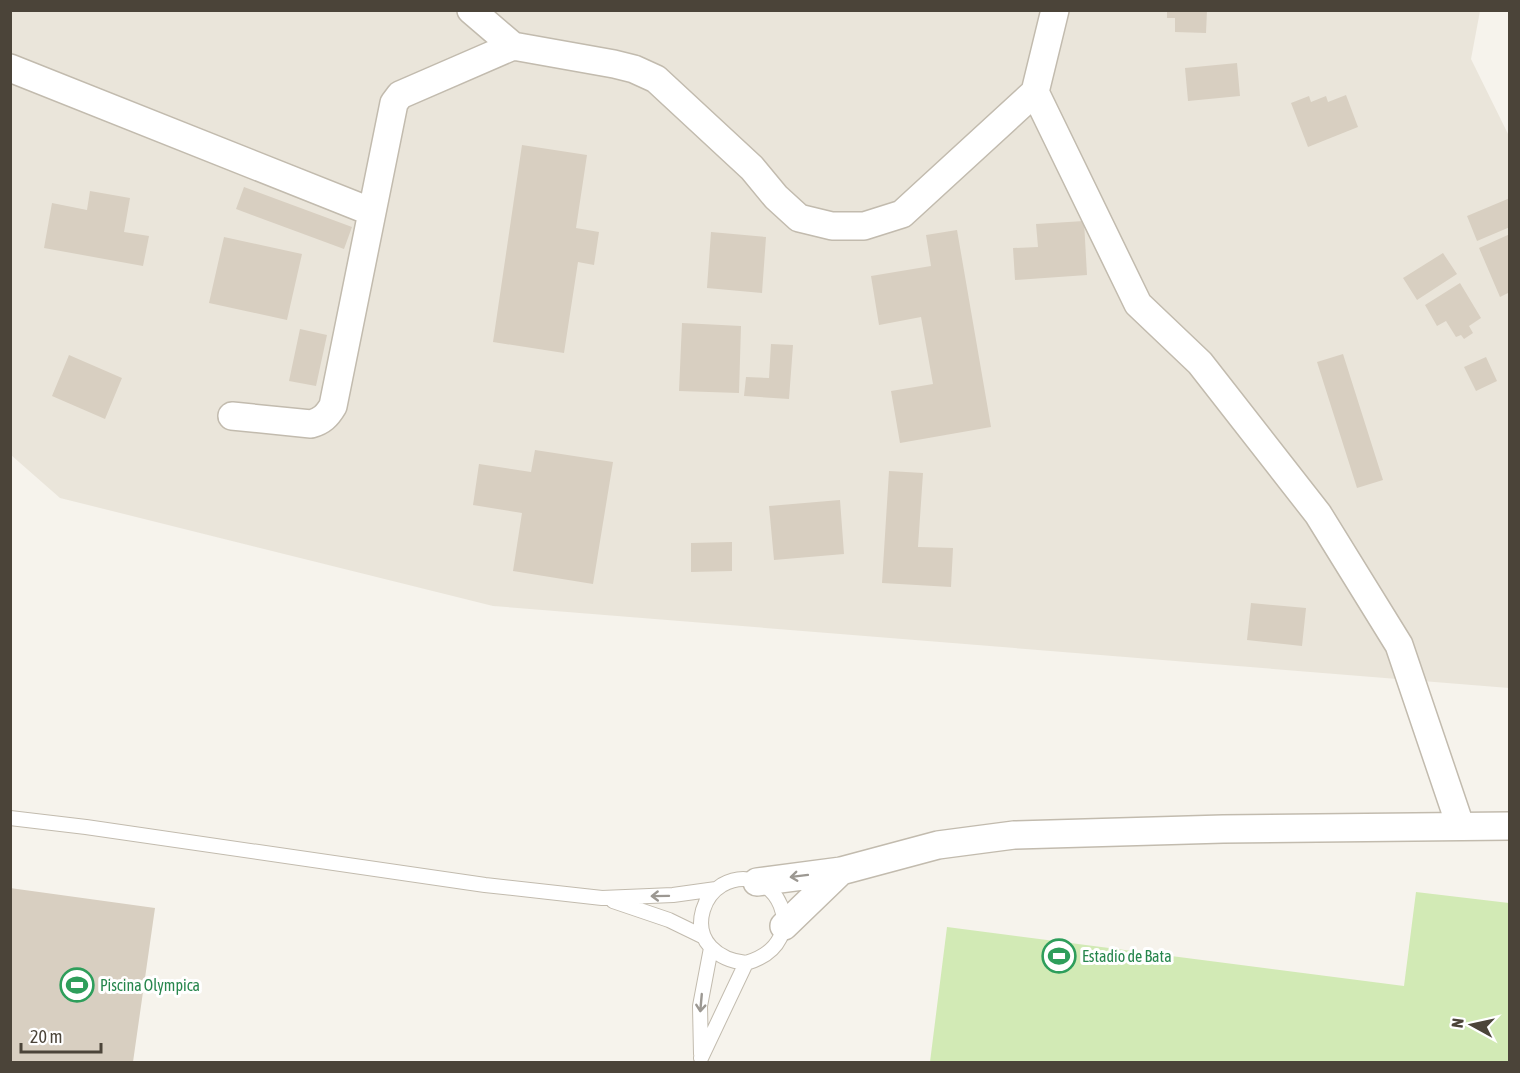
<svg xmlns="http://www.w3.org/2000/svg" width="1520" height="1073" font-family="'Asap Condensed',sans-serif">
  <style>
    .residential { fill: #eae5da }
    .green { fill: #d2eab5 }
    .building { fill: #d8cfc1 }
    .lines { fill: none; stroke-linecap: round; stroke-linejoin: round }
    .lane-casing { stroke: #c2bbae; stroke-width: 16 }
    .street-casing { stroke: #c2bbae; stroke-width: 30 }
    .lane { stroke: #fff; stroke-width: 14 }
    .street { stroke: #fff; stroke-width: 27 }
    .oneway { stroke: #9c9892 }
    .labels { text-anchor: middle; stroke-width: 6; stroke-linejoin: round; paint-order: stroke }
    .leisure-label { font-size: 16px; fill: #27864d; stroke: #fff; text-anchor: start }
  </style>
  <rect width="100%" height="100%" fill="#f6f3ec"/>
  <path class="residential" d="M11 11H1480L1471 59 1510 138 1509 688 493 606 60 498 11 455Z"/>
  <path class="green" d="M1416 892 1509 903V1062H930L947 927 1404 986Z"/>
  <path class="building" d="M1167 10H1207L1206 33 1175 32V18H1167Z
    M1237 63 1240 96 1188 101 1185 68Z
    M1346 95 1358 127 1308 147 1291 103 1309 96 1311 102 1326 96 1328 102Z
    M522 145 587 155 576 228 599 232 594 265 578 262 564 353 493 342Z
    M244 187 352 227 344 249 236 209Z
    M90 191 130 198 124 232 149 236 143 266 44 248 52 203 87 210Z
    M1510 198V227L1477 241 1467 216Z
    M1084 221 1087 275 1015 280 1013 248 1038 247 1036 224Z
    M957 230 991 427 900 443 891 391 933 384 921 317 879 325 871 276 931 266 926 235Z
    M711 232 766 237 762 293 707 288Z
    M1510 234V292L1500 297 1479 248Z
    M224 237 302 254 287 320 209 303Z
    M1443 253 1457 274 1417 300 1403 278Z
    M1460 283 1481 318 1469 326 1473 333 1464 339 1461 335 1456 337 1446 321 1437 326 1425 305Z
    M682 323 741 326 739 393 679 391Z
    M300 329 327 335 316 386 289 381Z
    M771 344 793 345 789 399 744 396 746 377 769 378Z
    M1343 354 1383 480 1357 488 1317 362Z
    M69 355 122 378 105 419 52 396Z
    M1486 357 1497 381 1476 391 1464 367Z
    M535 450 613 462 593 584 513 571 522 513 473 505 479 464 531 472Z
    M889 471 923 473 918 547 953 548 951 587 882 583Z
    M840 500 844 554 774 560 769 506Z
    M732 542V571L691 572V543Z
    M1251 603 1306 608 1302 646 1247 640Z
    M10 888 155 908 133 1062H10Z"/>
  <g class="lines">
    <g class="lane-casing">
      <path id="lane" d="M10 818 86 827 485 885 602 898 673 895 716 889
        M613 901 669 920 704 937
        M701 1054 700 1006 711 948
        M701 1058 746 963C818 942 774 856 722 885 712 891 706 900 703 910 694 941 718 960 746 963"/>
    </g>
    <g class="street-casing">
      <path id="street" d="M471 10 513 46 614 64 634 69 656 79 752 168 776 197 799 218 832 226H864L902 214 1035 92 1055 10
        M10 68 372 212
        M1035 92 1138 304 1200 363 1318 514 1399 645 1460 825
        M232 416 311 424C322 421 327 416 333 406L394 103 400 95 513 46
        M757 882 841 871 938 845 1014 835 1223 829 1510 826
        M784 926 841 871"/>
    </g>
    <use href="#lane" class="lane"/>
    <use href="#street" class="street"/>
  </g>
  <defs><path id="oneway-shaft" d="M-6 0H5M1.5-3L5.5 0L1.5 3" fill="none" stroke-width="1.6" stroke-linecap="round" stroke-linejoin="round" transform="scale(1.5)"/></defs>
  <g class="oneway">
    <use href="#oneway-shaft" transform="translate(799 876) rotate(173)"/>
    <use href="#oneway-shaft" transform="translate(660 896) rotate(179)"/>
    <use href="#oneway-shaft" transform="translate(701 1003) rotate(95)"/>
  </g>
  <defs>
    <g id="stadium-ring" transform="scale(1.725)"><circle r="9.5" fill="#fff" stroke="#2e9e5b" stroke-width="1.5"/><path d="M0-5a6.5 5 0 1 0 0 10a6.5 5 0 1 0 0-10ZM-3.5-1.8h7v3.6h-7Z" fill="#2e9e5b"/></g>
  </defs>
  <g fill-rule="evenodd">
    <use href="#stadium-ring" x="1059" y="956"/>
    <use href="#stadium-ring" x="77" y="985"/>
  </g>
  <g class="labels">
    <g class="leisure-label">
      <text x="1082" y="962">Estadio de Bata</text>
      <text x="100" y="991">Piscina Olympica</text>
    </g>
  </g>
  <rect width="1520" height="1073" fill="none" stroke="#4b4439" stroke-width="24"/>
  <g transform="translate(1472 1025) rotate(278)" stroke="#ffffff" stroke-width="4.5" paint-order="stroke">
  <path d="M0-4.5L10 22L0 15L-10 22Z" fill="#4b4439"/>
  <text y="-9" font-size="16" font-weight="bold" text-anchor="middle" fill="#4b4439">N</text>
  </g>
  <path d="M21 1043v9h80v-9" fill="none" stroke="#4b4439" stroke-width="3"/>
  <text x="30" y="1043" font-size="18" fill="#4b4439" stroke="#ffffff" stroke-width="4.5" paint-order="stroke">20 m</text>
</svg>
